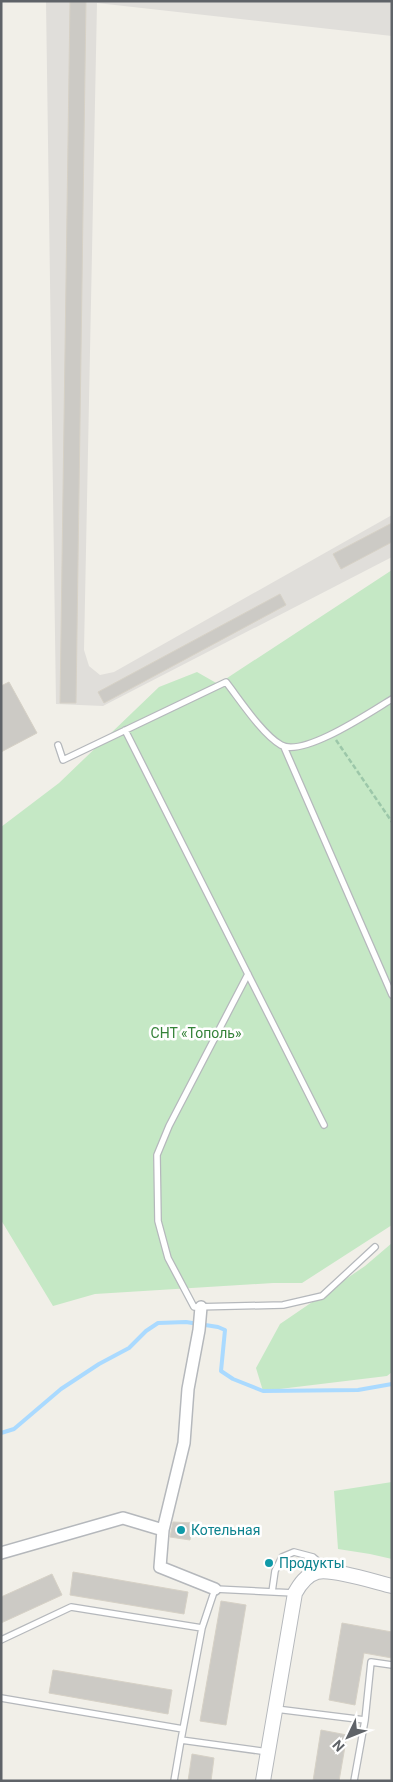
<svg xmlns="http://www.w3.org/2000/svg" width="393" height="1782" font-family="Roboto,sans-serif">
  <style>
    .industrial { fill: #e0deda }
    .green { fill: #c5e8c5 }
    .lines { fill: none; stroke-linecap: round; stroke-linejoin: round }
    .stream { stroke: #aadaff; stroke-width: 4 }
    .building { fill: #cccac5; stroke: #d6d1c6 }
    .service-casing { stroke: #b5b8bc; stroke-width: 8 }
    .minor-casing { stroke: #b5b8bc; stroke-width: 14 }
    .tertiary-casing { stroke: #b5b8bc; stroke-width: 16 }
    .path { stroke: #9cc7a9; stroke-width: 2.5; stroke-dasharray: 5 2.5; stroke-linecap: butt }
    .service { stroke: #fff; stroke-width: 5.5 }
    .minor { stroke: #fff; stroke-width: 11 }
    .tertiary { stroke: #fff; stroke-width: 14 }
    .culture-dot { fill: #0f9aa8; stroke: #fff; stroke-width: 2 }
    .labels { text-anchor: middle; stroke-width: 5; stroke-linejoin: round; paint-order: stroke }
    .park-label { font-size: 14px; fill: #348238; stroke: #fff }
    .culture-label { font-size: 14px; fill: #0d838f; stroke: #fff; text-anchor: start }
  </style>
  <rect width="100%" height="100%" fill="#f1efe8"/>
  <path class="industrial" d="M46 1H392V36L97 3 84 650 89 666 100 675 114 672 392 515V557L103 706 56 704Z"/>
  <path class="green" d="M392 570V1225L302 1283H273L95 1294 53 1306 1 1220V827L59 783 159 687 197 672 218 684Z
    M392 1243V1372L387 1376 263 1391 256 1368 280 1324 365 1266Z
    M392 1482V1559L370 1554 338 1549 334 1491Z"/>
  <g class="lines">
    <path class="stream" d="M1 1433 14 1429 61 1389 99 1364 129 1348 146 1331 158 1323 186 1322 218 1327 225 1330 221 1371 233 1379 263 1391 358 1390 392 1384"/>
  </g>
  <path class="building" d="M70 1H86L76 703H60Z
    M392 523V542L341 569 333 554Z
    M280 594 286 605 104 703 98 692Z
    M9 682 37 733 1 752V686Z
    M173 1522 193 1523 190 1540 170 1537Z
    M73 1572 188 1592 184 1614 70 1595Z
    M52 1574 62 1595 1 1623V1597Z
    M221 1601 246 1605 226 1725 200 1721Z
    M342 1623 392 1632V1658L364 1653 355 1705 329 1700Z
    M53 1670 172 1690 168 1714 49 1693Z
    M321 1730 347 1735 339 1781H313Z
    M192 1754 214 1758 211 1781H188Z"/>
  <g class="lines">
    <g class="service-casing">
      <path id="service" d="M125 730 324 1125
        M58 745 63 760 226 682C240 700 262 734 281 745 303 758 372 711 392 699
        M284 747 392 995
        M248 974 169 1126 157 1155 158 1221 168 1258 194 1307 283 1305 322 1296 375 1247
        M272 1592 275 1571 282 1557 294 1552 313 1557 327 1569
        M202 1628 215 1589 294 1593
        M1 1640 71 1607 202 1628 181 1740
        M1 1698 183 1729
        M276 1709 365 1720 371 1662 392 1665
        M174 1781 181 1740 268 1752
        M354 1781 365 1720"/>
    </g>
    <g class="minor-casing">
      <path id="minor" d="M163 1530 184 1443 188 1389 199 1330 201 1307
        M1 1553 123 1518 163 1530 160 1567 215 1589"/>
    </g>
    <g class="tertiary-casing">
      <path id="tertiary" d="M263 1781 295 1593C300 1584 306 1575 317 1572 332 1568 375 1582 392 1586"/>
    </g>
    <path class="path" d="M336 740 392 822"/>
    <use href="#service" class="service"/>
    <use href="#minor" class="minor"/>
    <use href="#tertiary" class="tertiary"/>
  </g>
  <g class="culture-dot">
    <circle cx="181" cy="1530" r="5"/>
    <circle cx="269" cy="1563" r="5"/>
  </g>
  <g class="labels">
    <g class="park-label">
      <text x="196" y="1038">СНТ «Тополь»</text>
    </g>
    <g class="culture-label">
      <text x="191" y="1535">Котельная</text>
      <text x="279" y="1568">Продукты</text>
    </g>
  </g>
  <rect width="393" height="1782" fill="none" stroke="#5f6368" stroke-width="5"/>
  <g transform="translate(348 1737) rotate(227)" stroke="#ffffff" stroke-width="4" paint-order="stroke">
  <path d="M0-4L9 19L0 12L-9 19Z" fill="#5f6368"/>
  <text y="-8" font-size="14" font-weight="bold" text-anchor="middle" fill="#5f6368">N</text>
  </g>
</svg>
